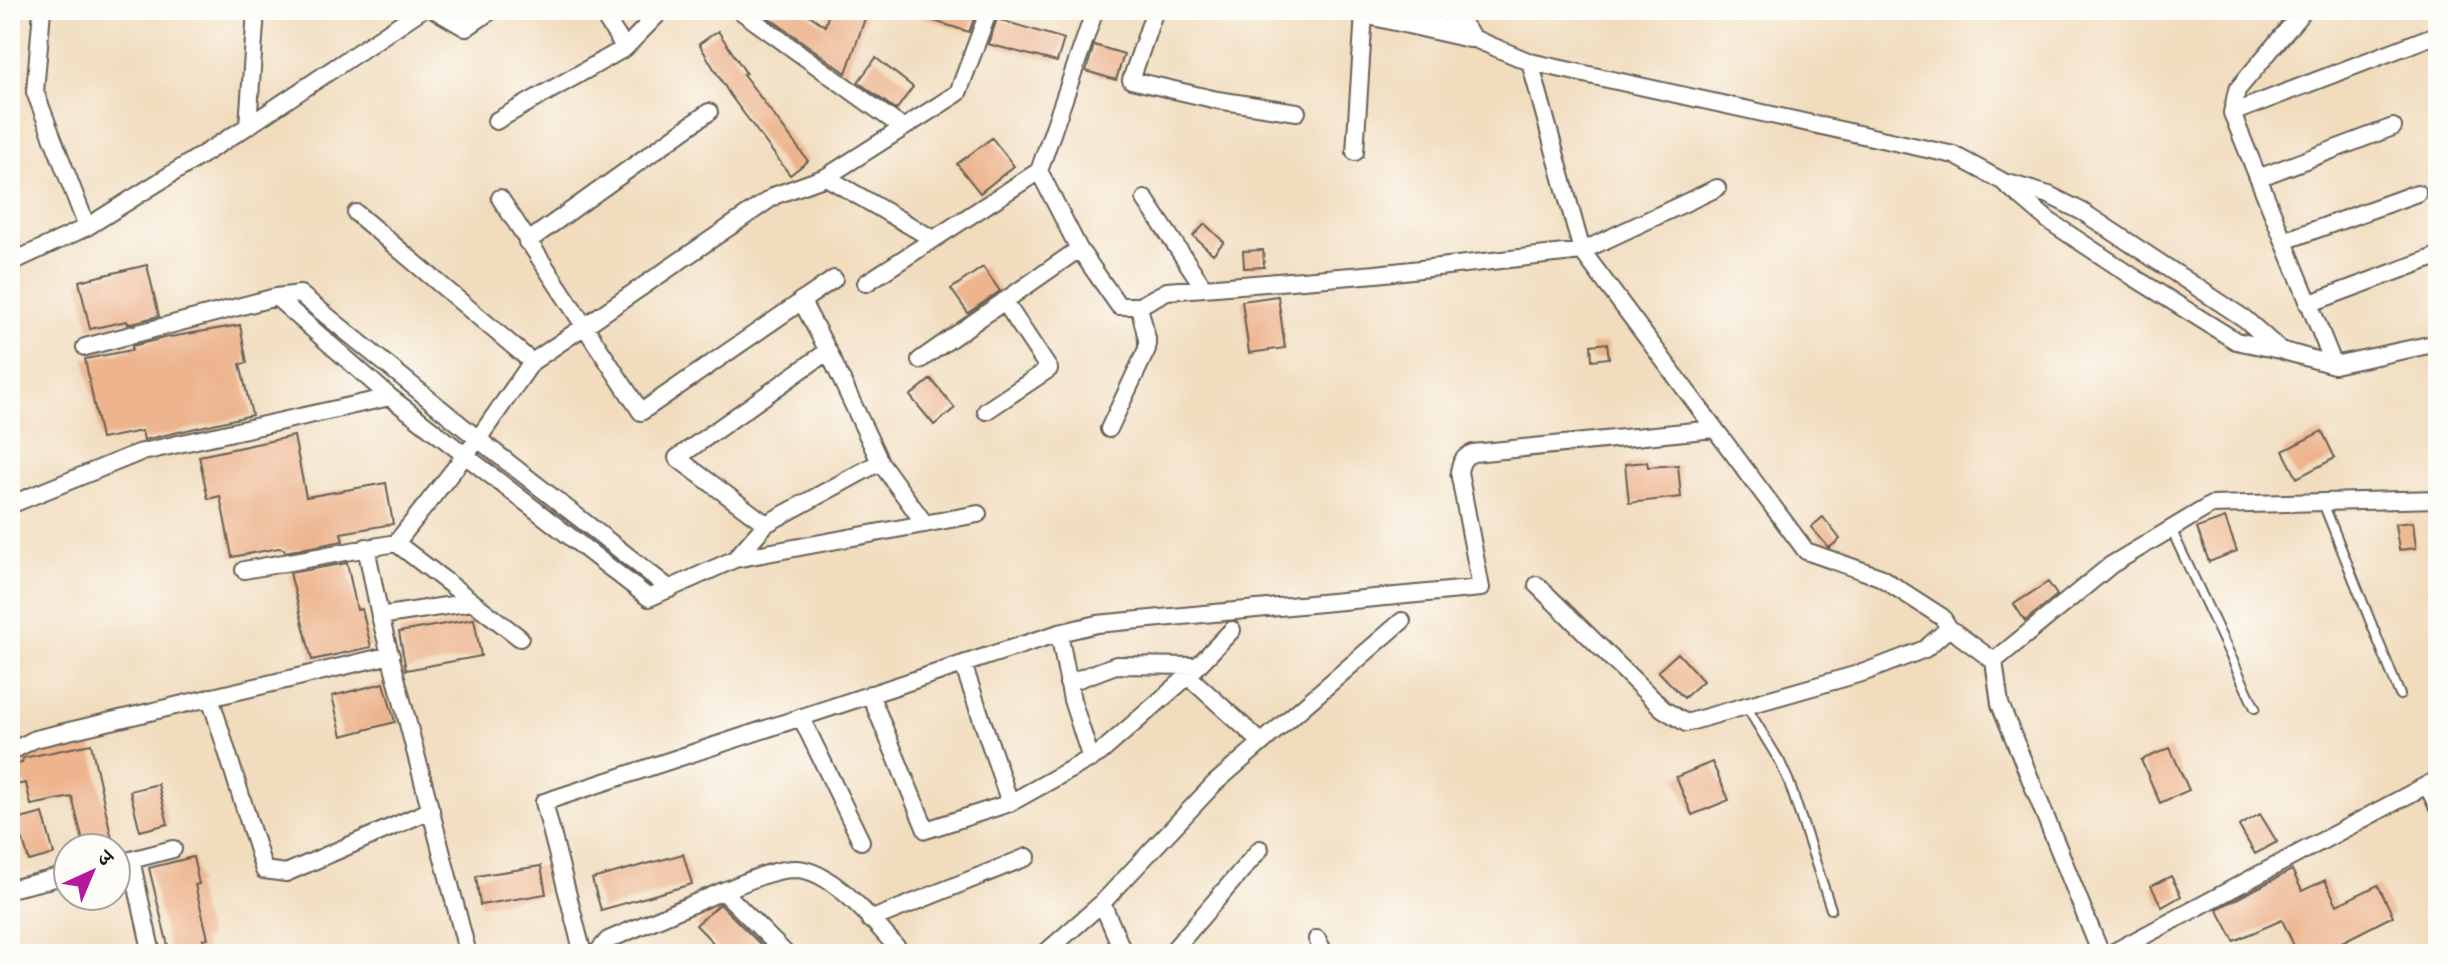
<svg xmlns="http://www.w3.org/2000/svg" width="2448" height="964" font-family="'IM FELL French Canon','Noto Serif Devanagari',serif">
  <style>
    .building { fill: #edb48d }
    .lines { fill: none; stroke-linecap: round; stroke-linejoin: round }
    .service-casing { stroke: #675f54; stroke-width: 12 }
    .minor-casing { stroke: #675f54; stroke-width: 20 }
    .tertiary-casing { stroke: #675f54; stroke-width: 24 }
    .service { stroke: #fff; stroke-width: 8 }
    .minor { stroke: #fff; stroke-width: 16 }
    .tertiary { stroke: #fff; stroke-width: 20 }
  </style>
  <rect width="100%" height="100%" fill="#fdfcf7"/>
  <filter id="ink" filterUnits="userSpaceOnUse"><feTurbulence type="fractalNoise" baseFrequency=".0125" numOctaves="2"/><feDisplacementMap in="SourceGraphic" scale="16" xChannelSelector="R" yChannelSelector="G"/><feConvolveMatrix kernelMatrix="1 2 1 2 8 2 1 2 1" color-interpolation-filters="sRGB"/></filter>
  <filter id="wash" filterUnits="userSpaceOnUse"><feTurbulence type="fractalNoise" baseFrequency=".006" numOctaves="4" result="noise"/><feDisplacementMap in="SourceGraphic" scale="32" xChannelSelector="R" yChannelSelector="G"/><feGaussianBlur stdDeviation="1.8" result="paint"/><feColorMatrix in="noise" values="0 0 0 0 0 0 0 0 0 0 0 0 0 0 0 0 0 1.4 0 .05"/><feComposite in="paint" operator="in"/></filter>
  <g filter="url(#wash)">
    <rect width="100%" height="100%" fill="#f1dcbd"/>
    <g id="blocks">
      <path class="building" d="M758 10H802L825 26 830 10H868L846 73Z
        M910 10H975L976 13 969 32 909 13Z
        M997 19 1064 39 1057 62 988 44Z
        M718 31 746 73 743 74 808 161 790 175 730 95 699 44Z
        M1094 45 1124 54 1116 80 1086 71Z
        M876 58 913 87 896 110 858 82Z
        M992 138 1014 166 980 193 957 164Z
        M1205 224 1224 242 1213 254 1193 236Z
        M1263 250 1264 267 1244 268 1243 251Z
        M147 265 159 316 128 324 127 321 90 329 79 281Z
        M983 267 1000 291 968 313 951 289Z
        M1278 296 1285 348 1249 353 1242 301Z
        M240 325 247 363 240 364 252 415 144 440 142 431 101 439 85 359 132 350V346L164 338Z
        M1607 343 1609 358 1592 360 1591 345Z
        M931 379 955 408 934 425 910 396Z
        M2322 431 2335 458 2297 478 2283 451Z
        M294 436 306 497 386 483 393 524 341 533 343 541 285 552 284 549 279 548 232 557 220 496 208 499 199 456Z
        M1647 462 1648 467 1678 465 1681 497 1629 503 1625 464Z
        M1823 517 1840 539 1829 548 1811 527Z
        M2225 518 2237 551 2209 562 2197 528Z
        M2413 522 2416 548 2399 550 2395 524Z
        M347 563 357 610 362 609 371 647 312 660 290 573Z
        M2048 582 2057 595 2025 621 2014 604Z
        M474 619 481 656 406 670 399 632Z
        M1678 653 1703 681 1684 698 1658 671Z
        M384 683 395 722 342 736 332 696Z
        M91 744 112 839 84 846 72 797 31 805 26 783 10 786V766L22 763 23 758Z
        M2170 748 2189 790 2160 803 2141 760Z
        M1712 762 1729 800 1692 815 1676 777Z
        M158 784 168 824 140 831 130 791Z
        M43 813 54 854 29 861 17 820Z
        M2260 814 2277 842 2255 854 2239 826Z
        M683 854 692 884 601 910 592 879Z
        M193 857 199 884 195 885 208 938 203 939 207 954H170L149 868Z
        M541 866 546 894 480 905 476 876Z
        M2292 870 2302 891 2325 880 2337 905 2378 885 2393 916 2330 948 2333 954H2298L2282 920 2234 941 2217 909Z
        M2171 876 2181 896 2162 907 2151 886Z
        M720 904 770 954H724L696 925Z"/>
    </g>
  </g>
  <g filter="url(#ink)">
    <use href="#blocks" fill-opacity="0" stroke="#675f54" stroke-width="2"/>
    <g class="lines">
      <g class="service-casing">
        <path id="service" d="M2323 503 2400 695
          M2171 529 2255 708
          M1746 706 1780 762 1789 782 1831 909"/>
      </g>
      <g class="minor-casing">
        <path id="minor" d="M42 10 35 92 87 227
          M435 10 466 28 492 10
          M600 10 625 48
          M1095 10 1039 171 1079 249 1119 306H1139L1167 291 1376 274 1582 251 1717 188
          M1155 10 1131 80 1217 100 1297 112
          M2304 10 2237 90 2232 113 2334 365
          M742 12 903 128
          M1470 37 1530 62 1954 155 2002 181 2049 221 2135 278 2236 341 2280 350 2334 365 2438 343
          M1530 62 1582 251 1806 551 1880 577 1942 617 1949 628 1994 661 2000 704 2101 954
          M2232 113 2438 34
          M496 121 625 48 662 10
          M248 126 256 10
          M1355 152 1364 13
          M826 177 933 239
          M2258 178 2393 127
          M2008 183 2049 195 2083 212 2245 319 2279 349
          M500 198 641 412 834 279
          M1145 199 1204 288
          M356 213 532 362
          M2284 241 2417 193
          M527 242 709 112
          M10 263 87 227 248 126 421 10
          M866 283 1039 171
          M276 297 390 397 649 598 735 559 978 514
          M801 300 828 351
          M2308 304 2435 257
          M85 347 276 297 300 294 478 439 670 589
          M920 360 1079 249
          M986 411 1049 369 1004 301
          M1109 429 1147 349V339L1139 306
          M10 505 138 453 390 397
          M766 524 677 458 828 351 880 462 925 524
          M396 543 520 638
          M366 547 380 616 468 954
          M735 559 766 524 880 462
          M244 570 396 543 478 439 532 362 776 195 826 177 958 93 989 10
          M1537 585 1663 709 1686 723 1865 672 1925 649 1949 628
          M380 616 472 602
          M1059 633 1072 700 1091 759
          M1994 661 2111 565 2211 505 2438 499
          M1188 676 1261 742
          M1068 683 1116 665 1198 666
          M870 694 926 830 1010 803 963 664
          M210 697 264 870 286 873 431 810
          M801 717 861 841
          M10 752 35 739 391 655
          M2427 785 2438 807
          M1010 803 1100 753 1188 676 1232 630
          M131 860 173 849
          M116 863 131 860 152 954
          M10 889 68 875
          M723 891C747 882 771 869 796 869 835 870 878 928 903 954
          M1102 903 1124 954
          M870 920 1027 857
          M1317 939 1325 954
          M583 954 544 802 963 664 1059 633 1097 624 1481 588 1459 472C1461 462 1463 457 1473 453L1715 429
          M596 954 608 940 723 891 786 954
          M1044 954 1102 903 1214 784 1402 621
          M1170 954 1260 849
          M2110 954 2438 779"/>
      </g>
      <g class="tertiary-casing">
        <path id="tertiary" d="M1352 10 1470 37
          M1449 10 1470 37"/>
      </g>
      <use href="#service" class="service"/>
      <use href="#minor" class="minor"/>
      <use href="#tertiary" class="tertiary"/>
    </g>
  </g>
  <rect width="2448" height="964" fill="none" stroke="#fdfcf7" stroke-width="40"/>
  <g transform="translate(92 872) rotate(44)"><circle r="38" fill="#fdfcf7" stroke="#a3a29f" stroke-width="2"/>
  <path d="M0-6L14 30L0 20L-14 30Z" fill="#b5179e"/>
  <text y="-12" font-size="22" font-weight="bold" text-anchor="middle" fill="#1c1c1c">उ</text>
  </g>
</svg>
